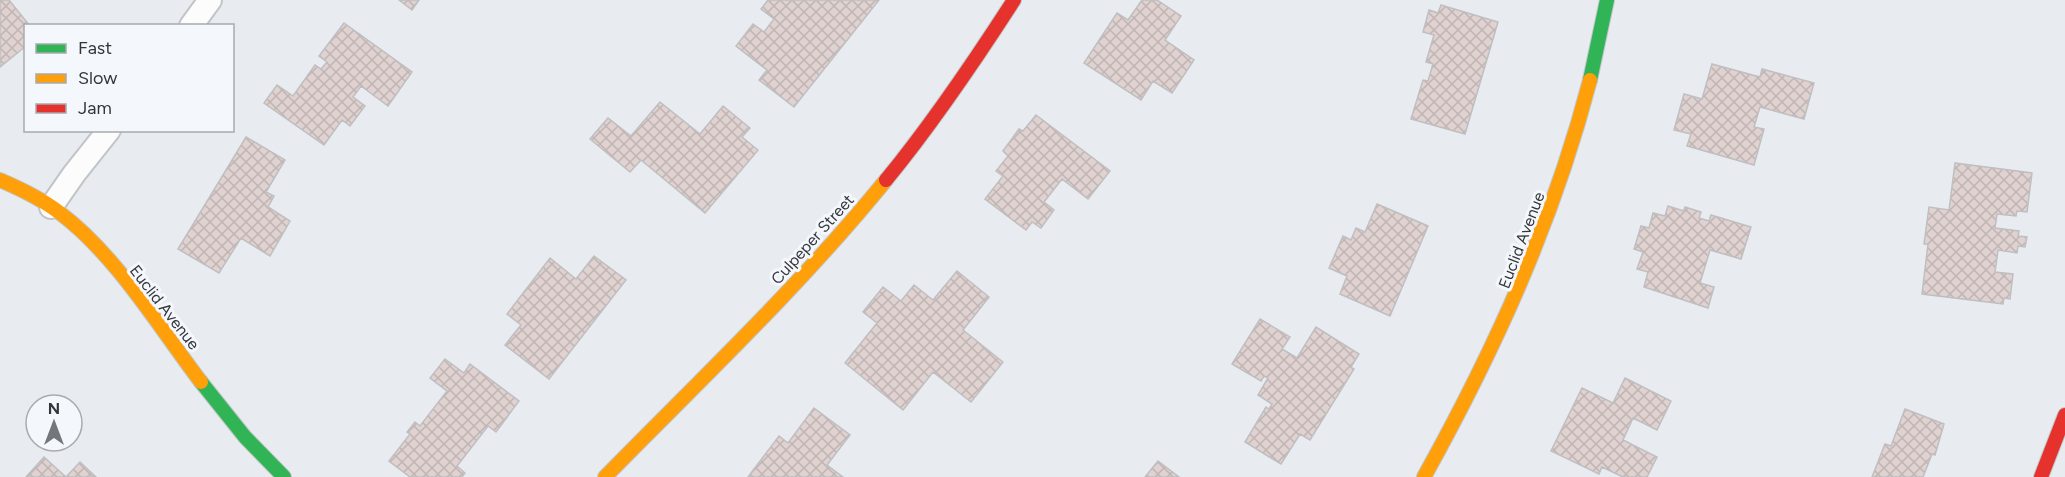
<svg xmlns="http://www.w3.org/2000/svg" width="2065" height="477" font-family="Figtree,sans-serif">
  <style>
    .building { fill: url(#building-cross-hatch); stroke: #bfbec0; stroke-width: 1.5 }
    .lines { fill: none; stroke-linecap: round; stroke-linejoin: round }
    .street-casing { stroke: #c2c5c8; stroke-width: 26 }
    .fast-casing { stroke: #c2c5c8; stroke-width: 16 }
    .slow-casing { stroke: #c2c5c8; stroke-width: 16 }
    .jam-casing { stroke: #c2c5c8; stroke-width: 16 }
    .street { stroke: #fcfcfd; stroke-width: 22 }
    .fast { stroke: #30b455; stroke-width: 14 }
    .slow { stroke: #ff9f0a; stroke-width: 14 }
    .jam { stroke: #e5322d; stroke-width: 14 }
    .labels { text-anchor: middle; stroke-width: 6; stroke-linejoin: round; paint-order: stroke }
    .street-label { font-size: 16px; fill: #34373a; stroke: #f4f8fd }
  </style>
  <defs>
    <pattern id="building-cross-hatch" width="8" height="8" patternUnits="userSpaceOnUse" patternTransform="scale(1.5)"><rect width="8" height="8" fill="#dfd2d0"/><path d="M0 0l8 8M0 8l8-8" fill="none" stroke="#c0b5b3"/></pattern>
  </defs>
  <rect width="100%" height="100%" fill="#e8ecf0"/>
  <path class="building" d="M0 0H9L30 26H26V46L0 67Z
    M399 0H419L412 10Z
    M768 0H879L794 107 759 80 767 70 736 46 753 24 764 32 774 19 761 9Z
    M1142 0H1157L1181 16 1165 40 1194 60 1172 93 1153 81 1141 100 1084 63 1117 13 1128 20Z
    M1441 5 1498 22 1465 134 1411 119 1423 80 1428 81 1433 64 1426 62 1434 35 1423 32 1429 10 1438 13Z
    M344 23 412 72 388 106 361 86 353 97 365 106 350 126 342 120 324 145 264 103 277 85 293 96 315 65 321 69 327 62 319 56Z
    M1712 64 1760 77 1762 69 1814 83 1804 119 1760 107 1754 127 1764 129 1754 165 1687 146 1691 134 1674 130 1684 94 1702 99Z
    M660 102 700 134 723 106 750 128 742 137 758 150 705 213 641 160 630 172 590 139 608 118 631 136Z
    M1036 115 1110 171 1088 199 1062 179 1044 202 1054 210 1041 228 1032 222 1026 230 985 199 1003 176 996 171 1008 156 1003 151 1019 129 1023 131Z
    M246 137 285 160 266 192 274 196 268 207 290 221 270 256 241 238 219 273 178 249Z
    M1955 163 2032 173 2027 212 2017 211 2016 216 1997 214 1995 228 2019 231 2018 236 2027 237 2025 247 2018 246 2017 253 1998 250 1995 272 2013 274 2010 299 2004 298 2003 304 1922 294 1928 244H1924L1929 207 1949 210Z
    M1377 204 1428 226 1390 316 1340 294 1347 276 1329 268 1343 236 1351 240 1356 228 1365 232Z
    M1668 206 1684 211 1685 207 1701 212 1699 218 1709 221 1711 215 1751 227 1741 259 1710 250 1700 283 1714 287 1708 308 1644 287 1648 272 1637 269 1643 252 1634 249 1641 226 1649 228 1653 213 1665 216Z
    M594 256 626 280 549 379 505 345 521 325 507 314 550 258 576 279Z
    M957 271 989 297 963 330 1003 362 971 402 933 372 903 410 845 363 877 323 863 312 883 287 901 301 914 285 933 300Z
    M1260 319 1290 337 1282 349 1297 358 1316 327 1359 354 1351 367 1354 369 1310 440 1300 434 1281 464 1245 442 1266 407 1269 409 1272 404 1258 395 1268 378 1264 376 1261 381 1232 364Z
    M445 359 464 373 470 364 519 401 496 432 488 426 457 466 465 473 462 477H410L389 461 410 434 407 432 415 422 420 426 447 391 430 378Z
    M1625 378 1671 401 1657 430 1633 418 1623 440 1657 457 1647 477H1623L1602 467 1599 474 1551 451 1582 388 1613 403Z
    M814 408 850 435 827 465 843 477H748L779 436 788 443Z
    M1905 409 1944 424 1935 455 1932 454 1923 477H1872L1885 444 1891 446Z
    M44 457 66 477 80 462 96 477H26Z
    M1158 461 1179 477H1145Z"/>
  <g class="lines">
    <g class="street-casing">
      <path id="street" d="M191 26 210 0
        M51 207 74 174 109 130"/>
    </g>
    <g class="fast-casing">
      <path id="fast" d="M1590 80 1607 0
        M201 382 245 437 284 477"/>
    </g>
    <g class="slow-casing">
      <path id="slow" d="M0 180C21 189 42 199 60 213 116 255 159 327 201 382
        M605 477C700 380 800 286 886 180
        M1424 477C1495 349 1553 222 1590 80"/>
    </g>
    <g class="jam-casing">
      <path id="jam" d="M886 180C933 123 974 62 1014 0
        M2041 477 2065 415"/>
    </g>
    <use href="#street" class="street"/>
    <use href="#fast" class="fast"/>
    <use href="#slow" class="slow"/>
    <use href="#jam" class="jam"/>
  </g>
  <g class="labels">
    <g class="street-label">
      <text transform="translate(812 239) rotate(-48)" y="6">Culpeper Street</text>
      <text transform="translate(1521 240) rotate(-69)" y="6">Euclid Avenue</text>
      <text transform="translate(165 307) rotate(52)" y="6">Euclid Avenue</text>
    </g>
  </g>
  <rect x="24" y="24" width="210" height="108" fill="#f4f8fd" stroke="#a7abaf" stroke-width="1.5"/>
  <rect x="36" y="44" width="30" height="9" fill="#30b455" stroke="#a7abaf" stroke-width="1.5"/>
  <text x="78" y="54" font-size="18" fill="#34373a">Fast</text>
  <rect x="36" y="74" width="30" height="9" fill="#ff9f0a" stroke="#a7abaf" stroke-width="1.5"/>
  <text x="78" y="84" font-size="18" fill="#34373a">Slow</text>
  <rect x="36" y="104" width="30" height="9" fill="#e5322d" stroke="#a7abaf" stroke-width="1.5"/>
  <text x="78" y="114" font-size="18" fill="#34373a">Jam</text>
  <g transform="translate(54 423)"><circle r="28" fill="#f4f8fd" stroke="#a7abaf" stroke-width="1.5"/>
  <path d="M0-4.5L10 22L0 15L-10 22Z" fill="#73767a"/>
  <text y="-9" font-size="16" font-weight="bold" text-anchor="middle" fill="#34373a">N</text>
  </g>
</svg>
